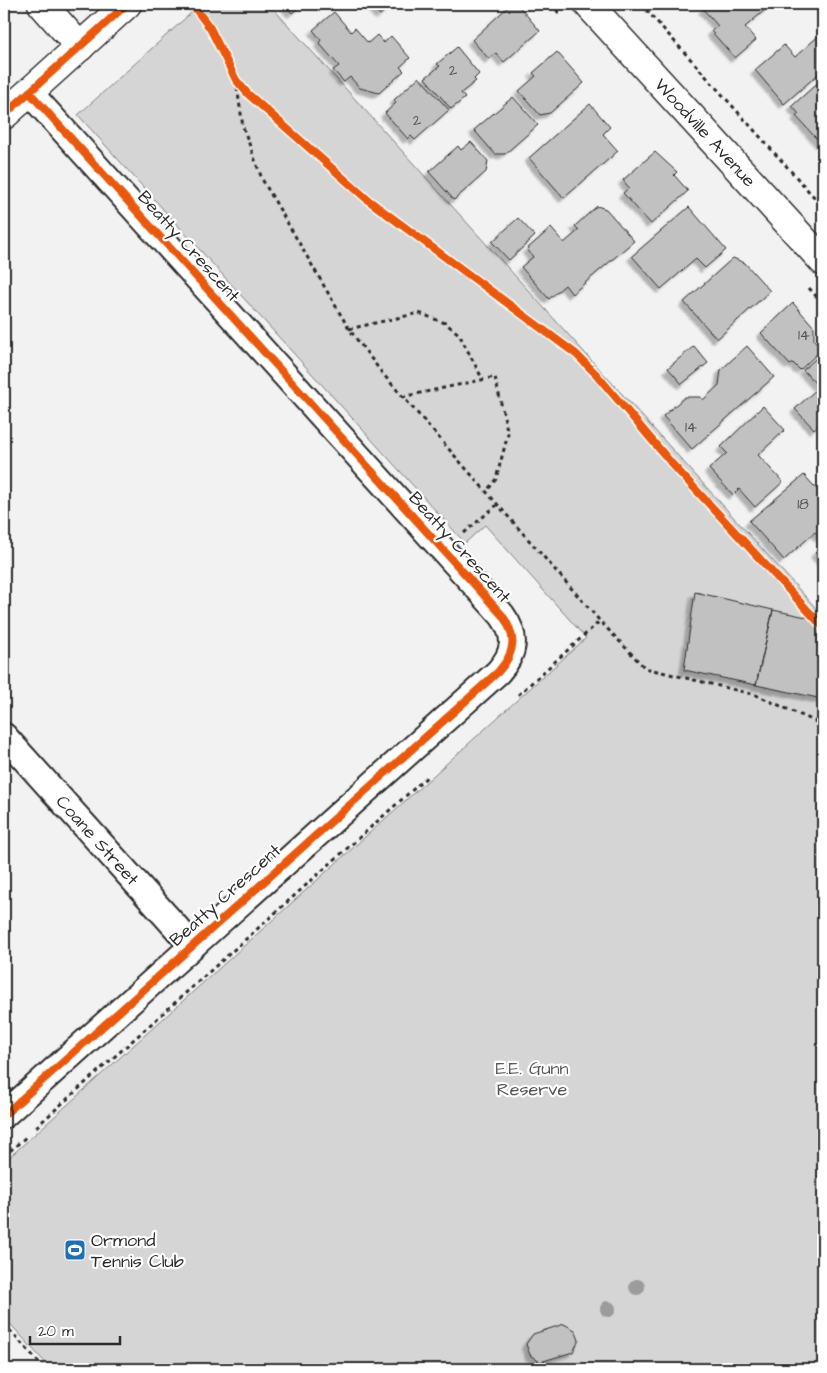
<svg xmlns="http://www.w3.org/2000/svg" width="827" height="1373" font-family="'Architects Daughter',sans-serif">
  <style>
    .green { fill: #d5d5d5; stroke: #808080 }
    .building { fill: #c1c1c1; stroke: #2b2b2b; filter: url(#shadow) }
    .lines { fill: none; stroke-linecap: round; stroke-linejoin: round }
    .minor-casing { stroke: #2b2b2b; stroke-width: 29 }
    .tertiary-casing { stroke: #2b2b2b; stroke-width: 31 }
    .path { stroke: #2b2b2b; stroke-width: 3; stroke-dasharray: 4 4; stroke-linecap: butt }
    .minor { stroke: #fff; stroke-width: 25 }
    .tertiary { stroke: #fff; stroke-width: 28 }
    .cycleway-casing { stroke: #fff; stroke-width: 11 }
    .cycleway { stroke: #e8590c; stroke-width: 8 }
    .tree { fill: #9c9c9c }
    .labels { text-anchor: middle; stroke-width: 4.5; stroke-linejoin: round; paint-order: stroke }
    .number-label { font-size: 15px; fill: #505050 }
    .street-label { font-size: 18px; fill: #2b2b2b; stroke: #fff }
    .park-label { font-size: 18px; fill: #565656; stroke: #fff }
    .poi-label { font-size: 18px; fill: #2b2b2b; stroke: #fff; text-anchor: start }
  </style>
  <defs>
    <filter id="shadow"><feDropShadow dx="-4.5" dy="4.5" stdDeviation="1" flood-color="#0004"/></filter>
  </defs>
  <rect width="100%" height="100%" fill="#f2f2f2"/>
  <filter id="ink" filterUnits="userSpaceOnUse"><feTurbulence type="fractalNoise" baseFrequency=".02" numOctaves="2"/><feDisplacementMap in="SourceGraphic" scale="10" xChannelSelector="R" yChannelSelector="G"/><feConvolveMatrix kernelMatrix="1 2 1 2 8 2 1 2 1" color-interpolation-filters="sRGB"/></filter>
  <g filter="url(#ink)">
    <path class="green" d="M201 4H269L823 616V1369H51L4 1317V1162L586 638 485 525 465 543 78 115Z"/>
    <path class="building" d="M284 4H303L292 13Z
      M370 4H393L380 15Z
      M511 4H517L540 31 504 62 496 53 489 59 472 40Z
      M709 4H772L745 27 756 40 735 58 711 31 718 26 703 9Z
      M334 12 351 32 355 28 368 43 377 35 384 43 391 36 410 58 400 67 404 71 379 93 360 88 350 77 344 82 333 70 339 66 319 43 321 40 313 30Z
      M823 32V70L784 104 755 70 784 45 795 57Z
      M457 47 479 74 474 79 476 81 461 93 465 98 451 109 425 78 440 66 437 64Z
      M557 52 584 83 550 113 540 115 519 91 536 76 533 73Z
      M419 77 449 110 415 140 411 136 408 139 385 113 396 103 394 100Z
      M823 78V146L796 116 799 114 792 106Z
      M513 97 538 125 505 154H495L474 130Z
      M590 104 610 127 603 134 618 151 564 198 529 158Z
      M471 142 488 161 486 172 454 200 429 172 458 146 461 150Z
      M655 152 677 172 674 175 688 191 651 224 623 193 629 188 623 180Z
      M597 206 606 209 634 241 572 294 565 285 549 299 521 267 533 257 527 249 551 228 564 243 579 230 575 226Z
      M689 207 726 250 705 268 696 259 661 289 632 256Z
      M518 218 535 236 509 260 492 242Z
      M733 258 745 263 770 291 717 339 684 302Z
      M793 303 814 327V340L822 349 800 370 793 363 790 365 761 333Z
      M694 346 708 363 682 384 668 368Z
      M747 346 774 377 692 449 663 416 685 397H701L703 400 719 385 721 370Z
      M823 352V421L814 429 795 409 819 387 803 370Z
      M763 406 785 430 758 455 783 482 755 507 739 489 733 495 709 469 727 453 721 447Z
      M804 475 823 496V534L820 537 815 532 784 560 749 521Z
      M823 546V562L815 553Z
      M695 592 773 610 756 685 684 670Z
      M773 610 811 618 823 631V699L756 685Z
      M564 1324 575 1330 579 1340 573 1352 540 1362 530 1355 526 1344 533 1334Z"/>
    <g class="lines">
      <g class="minor-casing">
        <g id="minor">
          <path id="s1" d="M4 736 192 945"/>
          <path d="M4 1115 498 672C516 652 517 636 502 615L29 92"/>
        </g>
      </g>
      <g class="tertiary-casing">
        <g id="tertiary">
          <path d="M42 4 80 47"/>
          <path id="s2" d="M588 4 823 261"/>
          <path d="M4 115 127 4"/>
        </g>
      </g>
      <path class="path" d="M551 4 559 13
        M641 4 823 207
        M236 80 243 127 262 179 349 329 382 373 600 621 645 668 756 695 823 725
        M809 288 823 304
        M349 329 419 313 445 323 459 334 483 380
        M402 397 495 377 508 434 496 479 487 491
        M464 533 498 504
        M518 695 600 621
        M36 1127 428 776
        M4 1156 26 1137
        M4 1324 45 1369"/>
      <use href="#minor" class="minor"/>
      <use href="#tertiary" class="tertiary"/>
      <g class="cycleway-casing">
        <path id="cycleway" d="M192 4 210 28 236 80 248 94 368 200 576 354 596 374 673 465 823 627
          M4 115 127 4
          M4 1115 498 672C516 652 517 636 502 615L29 92"/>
      </g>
      <use href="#cycleway" class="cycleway"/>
    </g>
    <g class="tree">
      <circle cx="637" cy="1287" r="8"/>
      <circle cx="608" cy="1309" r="8"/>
    </g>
  </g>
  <defs>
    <g id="stadium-square" transform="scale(1.125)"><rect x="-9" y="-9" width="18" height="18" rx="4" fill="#1f6fb2" stroke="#fff"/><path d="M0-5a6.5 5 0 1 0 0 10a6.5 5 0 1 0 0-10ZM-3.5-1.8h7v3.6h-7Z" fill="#fff"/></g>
  </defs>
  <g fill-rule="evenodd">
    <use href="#stadium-square" x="75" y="1250"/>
  </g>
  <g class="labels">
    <g class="number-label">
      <text x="453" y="75">2</text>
      <text x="417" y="125">2</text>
      <text x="804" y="340">14</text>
      <text x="691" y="432">14</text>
      <text x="803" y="509">18</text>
    </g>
    <g class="street-label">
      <text dy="6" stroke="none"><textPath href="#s2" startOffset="174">Woodville Avenue</textPath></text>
      <text transform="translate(189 246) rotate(48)" y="6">Beatty Crescent</text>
      <text transform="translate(460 547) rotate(48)" y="6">Beatty Crescent</text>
      <text dy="6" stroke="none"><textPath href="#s1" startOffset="140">Coane Street</textPath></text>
      <text transform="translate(225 895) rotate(-42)" y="6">Beatty Crescent</text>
    </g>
    <g class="park-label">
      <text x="532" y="1074">E.E. Gunn<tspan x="532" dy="21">Reserve</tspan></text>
    </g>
    <g class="poi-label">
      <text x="91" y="1246">Ormond<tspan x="91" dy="21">Tennis Club</tspan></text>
    </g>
  </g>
  <rect width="827" height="1373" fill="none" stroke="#fff" stroke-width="20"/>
  <rect x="10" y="10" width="807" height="1353" fill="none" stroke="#2b2b2b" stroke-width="2" filter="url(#ink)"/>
  <path d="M30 1336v8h90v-8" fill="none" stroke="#2b2b2b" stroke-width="2.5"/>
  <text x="38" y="1336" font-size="15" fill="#2b2b2b" stroke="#ffffff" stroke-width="4" paint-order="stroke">20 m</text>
</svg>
